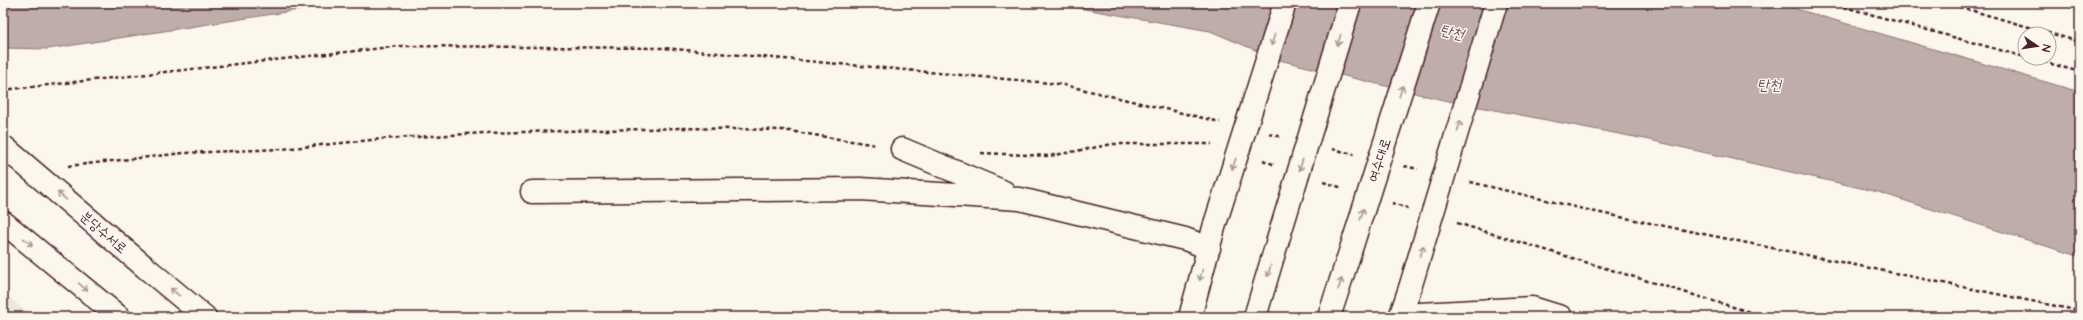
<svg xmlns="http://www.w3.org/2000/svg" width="2083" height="320" font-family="'Architects Daughter','Poor Story',sans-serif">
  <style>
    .built { fill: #eee7de }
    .water { fill: #bfadaa; stroke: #907477 }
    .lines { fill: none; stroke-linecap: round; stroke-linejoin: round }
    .minor-casing { stroke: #4a1f2b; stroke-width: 25 }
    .major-casing { stroke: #4a1f2b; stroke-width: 25 }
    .highway-casing { stroke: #4a1f2b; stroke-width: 25 }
    .path { stroke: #4a1f2b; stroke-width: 2.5; stroke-dasharray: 4 3; stroke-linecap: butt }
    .minor { stroke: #fbf7ec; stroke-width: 22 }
    .major { stroke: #fbf7ec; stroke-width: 22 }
    .highway { stroke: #fbf7ec; stroke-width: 22 }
    .major-bridge-casing { stroke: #4a1f2b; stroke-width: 25; stroke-linecap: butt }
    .highway-bridge-casing { stroke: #4a1f2b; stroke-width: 25; stroke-linecap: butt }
    .major-bridge { stroke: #fbf7ec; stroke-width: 22 }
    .highway-bridge { stroke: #fbf7ec; stroke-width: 22 }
    .oneway { stroke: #ab9695 }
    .labels { text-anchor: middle; stroke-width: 3; stroke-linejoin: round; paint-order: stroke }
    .street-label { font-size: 14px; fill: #4a1f2b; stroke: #fbf7ec }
    .water-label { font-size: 15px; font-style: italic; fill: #6d4a51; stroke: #fbf7ec }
  </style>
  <rect width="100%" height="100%" fill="#fbf7ec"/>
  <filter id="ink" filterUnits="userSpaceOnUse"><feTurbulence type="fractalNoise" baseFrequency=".025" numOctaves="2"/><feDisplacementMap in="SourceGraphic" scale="8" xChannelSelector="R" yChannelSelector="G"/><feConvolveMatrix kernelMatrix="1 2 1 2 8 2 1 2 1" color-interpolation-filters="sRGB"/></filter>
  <g filter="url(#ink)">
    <path class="built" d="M3 292 32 317H3Z"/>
    <path class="water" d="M3 3H344L48 49 3 48Z
      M1050 3H1776L2080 92V257L1878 192 1645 139 1443 100 1279 60 1210 31Z"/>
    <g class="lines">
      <g class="minor-casing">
        <path id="minor" d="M902 149 1004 192
          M532 192 860 189 1020 199 1185 239 1209 248
          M1401 315 1532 308 1561 317"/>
      </g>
      <g class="major-casing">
        <path id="major" d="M1190 317 1215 224
          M1255 317 1280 233
          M1329 317 1350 252
          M1400 317 1410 288"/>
      </g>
      <g class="highway-casing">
        <path id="highway" d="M3 222 119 317
          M145 267 205 317"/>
      </g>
      <path class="path" d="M1830 3 2025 57
        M1946 3 2080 42
        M2030 58 2080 72
        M3 90 400 46 663 48 1060 84 1220 122
        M1269 134 1282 137
        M1332 149 1354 154
        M981 153 1050 156 1113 144H1212
        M1263 160 1275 165
        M68 166 184 153 282 149 381 139 484 133 683 128 783 130 876 145
        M1404 166 1418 169
        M1323 182 1343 188
        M1470 182 1596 212 2080 311
        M1392 203 1408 208
        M1457 223 1766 317"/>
      <use href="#minor" class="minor"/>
      <use href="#major" class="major"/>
      <use href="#highway" class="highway"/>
      <g class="major-bridge-casing">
        <path id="major-bridge" d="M1215 224 1285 3
          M1280 233 1350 3
          M1350 252 1429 3
          M1410 288 1496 3"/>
      </g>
      <g class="highway-bridge-casing">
        <path id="highway-bridge" d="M3 146 145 267"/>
      </g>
      <use href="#major-bridge" class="major-bridge"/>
      <use href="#highway-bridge" class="highway-bridge"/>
    </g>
    <defs><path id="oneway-shaft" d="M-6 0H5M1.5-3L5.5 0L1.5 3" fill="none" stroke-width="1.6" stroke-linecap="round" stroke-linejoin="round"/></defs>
    <g class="oneway">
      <use href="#oneway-shaft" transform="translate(1273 40) rotate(108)"/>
      <use href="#oneway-shaft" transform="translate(1339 40) rotate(107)"/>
      <use href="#oneway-shaft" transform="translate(1401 91) rotate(-72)"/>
      <use href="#oneway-shaft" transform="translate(1459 126) rotate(-73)"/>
      <use href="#oneway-shaft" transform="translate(1234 164) rotate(108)"/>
      <use href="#oneway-shaft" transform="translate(1301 165) rotate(107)"/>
      <use href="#oneway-shaft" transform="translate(62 196) rotate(-139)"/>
      <use href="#oneway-shaft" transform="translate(1362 214) rotate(-72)"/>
      <use href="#oneway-shaft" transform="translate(28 242) rotate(39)"/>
      <use href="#oneway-shaft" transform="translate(1422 251) rotate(-73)"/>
      <use href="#oneway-shaft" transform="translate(1269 271) rotate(107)"/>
      <use href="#oneway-shaft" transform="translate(1201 275) rotate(105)"/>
      <use href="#oneway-shaft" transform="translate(1340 284) rotate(-72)"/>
      <use href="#oneway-shaft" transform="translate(83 287) rotate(40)"/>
      <use href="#oneway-shaft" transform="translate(175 292) rotate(-140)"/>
    </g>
  </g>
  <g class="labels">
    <g class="street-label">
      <text transform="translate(1379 160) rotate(-72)" y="5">여수대로</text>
      <text transform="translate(104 232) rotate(41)" y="5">분당수서로</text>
    </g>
    <g class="water-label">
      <text transform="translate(1452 32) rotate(14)" y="5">탄천</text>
      <text x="1769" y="90">탄천</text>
    </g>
  </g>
  <rect width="2083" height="320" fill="none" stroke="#fbf7ec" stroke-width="16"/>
  <rect x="8" y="8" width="2067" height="304" fill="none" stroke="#4a1f2b" stroke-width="1.5" filter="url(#ink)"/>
  <g transform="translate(2037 46) rotate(103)"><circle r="19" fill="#fbf7ec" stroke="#b4a19f"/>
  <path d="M0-3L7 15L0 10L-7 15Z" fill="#4a1f2b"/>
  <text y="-6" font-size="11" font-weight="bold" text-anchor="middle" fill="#4a1f2b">N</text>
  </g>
</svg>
